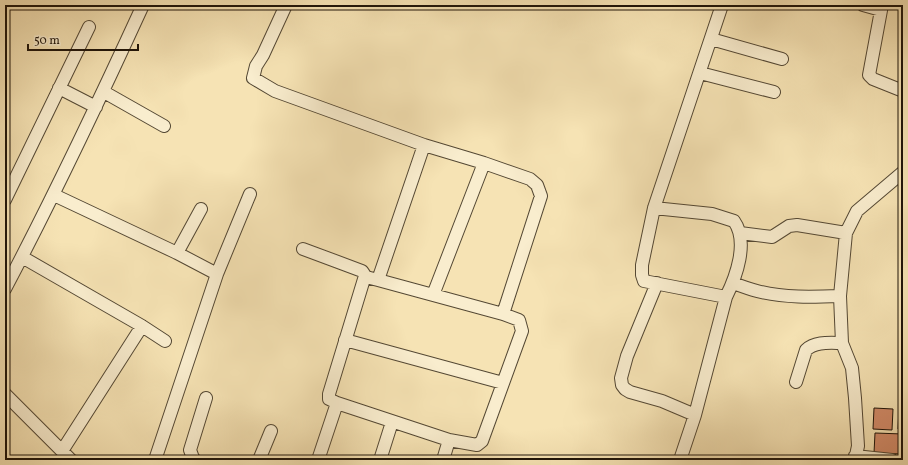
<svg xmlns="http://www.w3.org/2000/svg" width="908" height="465" font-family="Vollkorn,serif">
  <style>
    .building { fill: #d38c6a; stroke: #1e1409 }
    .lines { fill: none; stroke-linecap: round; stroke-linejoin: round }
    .minor-casing { stroke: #544834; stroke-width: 14 }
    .minor { stroke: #f9edce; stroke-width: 12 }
  </style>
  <rect width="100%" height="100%" fill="#f6e3b4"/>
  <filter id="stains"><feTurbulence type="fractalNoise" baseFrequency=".005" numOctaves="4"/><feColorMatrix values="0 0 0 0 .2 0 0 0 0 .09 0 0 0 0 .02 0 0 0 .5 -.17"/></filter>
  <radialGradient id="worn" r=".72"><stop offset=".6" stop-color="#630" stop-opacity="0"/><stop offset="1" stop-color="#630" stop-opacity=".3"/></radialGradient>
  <path class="building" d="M874 408 893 409 892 430 873 429Z
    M899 408H903V429H898Z
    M875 433 903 434V454L874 453Z"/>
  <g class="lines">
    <g class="minor-casing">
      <path id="minor" d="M286 5 263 55 256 66 253 78 275 91 424 145 378 280 366 277 364 279 329 394V399L337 403 318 460
        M722 5 654 208 642 265V275L644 281 726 297
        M863 5 881 10
        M882 5 869 75 873 79 903 91
        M711 39 782 59
        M700 73 774 92
        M59 88 96 107
        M104 92 164 126
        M424 145 484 163 530 179 537 185 541 196 503 314
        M54 195 177 253 217 274
        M5 200 89 27
        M654 208 712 214 734 221C749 242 736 277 726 297L695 415 680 460
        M740 233 772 237 789 226 797 225 846 233
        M303 249 362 271 366 277
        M177 253 201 209
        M22 257 142 326 165 341
        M657 283 627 356 621 378 622 385 625 389 630 392 662 401 695 415
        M733 283C741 286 749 289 757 291 784 298 812 297 840 296
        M5 289C54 196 99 101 143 5
        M433 295 484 163
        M345 340 503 383
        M796 382 806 350C815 341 831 343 842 343
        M5 394 71 460
        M337 403 449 440 477 445 482 441 522 331 519 320 503 314 378 280
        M62 451 142 326
        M855 456 892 460
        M155 460 217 274 250 194
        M195 460 193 458 190 450 206 398
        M259 460 271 431
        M380 460 392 422
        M443 460 449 440
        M855 460 858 446 855 398 852 368 842 343 840 296 846 233 857 211 903 172"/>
    </g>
    <use href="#minor" class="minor"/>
  </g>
  <rect width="908" height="465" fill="none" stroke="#f6e3b4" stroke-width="20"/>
  <rect x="6" y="6" width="896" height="453" fill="none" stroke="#1e1409" stroke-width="2"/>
  <rect x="10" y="10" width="888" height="445" fill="none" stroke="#1e1409"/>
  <path d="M28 44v6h110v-6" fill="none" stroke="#1e1409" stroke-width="2"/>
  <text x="34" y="44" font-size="12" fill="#1e1409" stroke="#f9edce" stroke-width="3" paint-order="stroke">50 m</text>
  <rect width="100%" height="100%" filter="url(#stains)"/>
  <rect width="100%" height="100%" fill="url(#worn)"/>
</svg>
